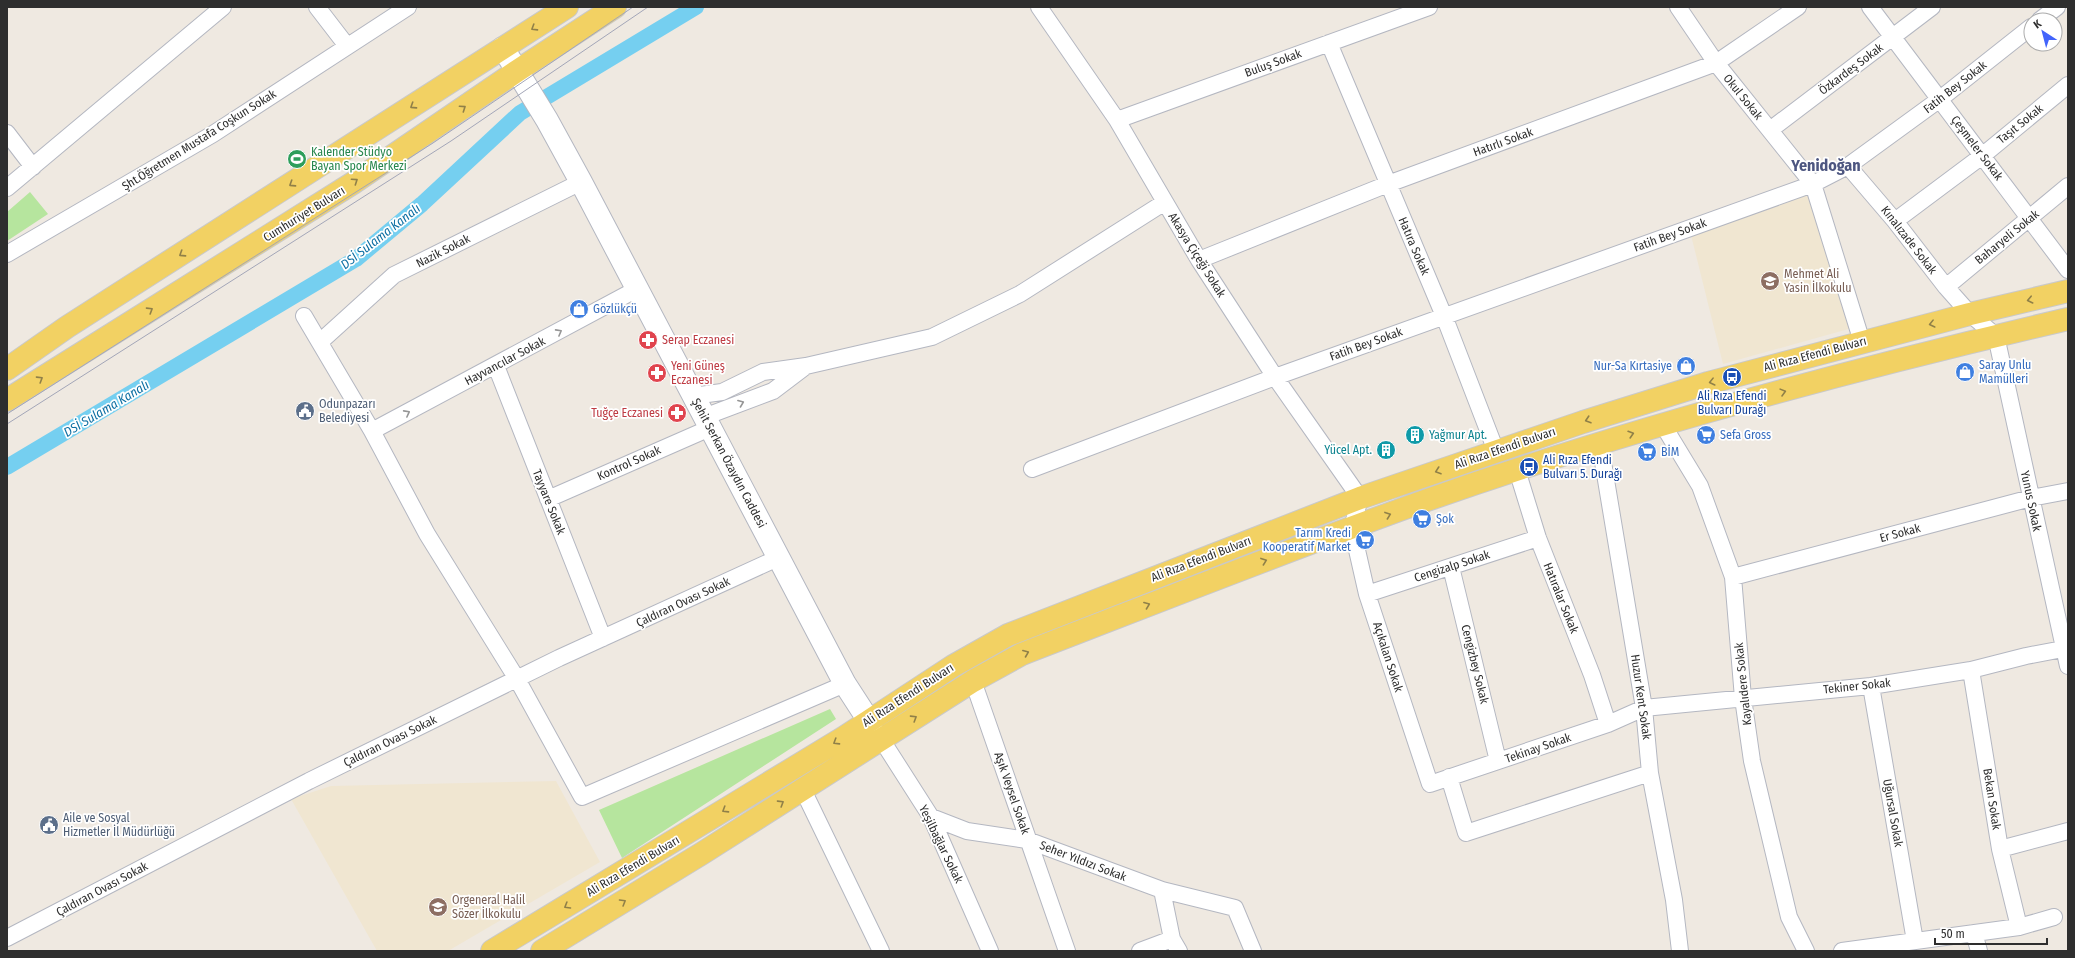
<svg xmlns="http://www.w3.org/2000/svg" width="2075" height="958" font-family="'Fira Sans Condensed',sans-serif">
  <style>
    .education { fill: #f0e6d1 }
    .green { fill: #b6e59e }
    .lines { fill: none; stroke-linecap: round; stroke-linejoin: round }
    .canal { stroke: #75cff0; stroke-width: 16 }
    .street-casing { stroke: #b4b7c1; stroke-width: 18 }
    .secondary-casing { stroke: #b4b7c1; stroke-width: 24 }
    .primary-casing { stroke: #c9c9c9; stroke-width: 24 }
    .street { stroke: #fff; stroke-width: 16 }
    .secondary { stroke: #fff; stroke-width: 22 }
    .primary { stroke: #f2d163; stroke-width: 22 }
    .tram { stroke: #a3a6b8; stroke-width: 1 }
    .oneway { stroke: #908048 }
    .oneway2 { stroke: #969696 }
    .labels { text-anchor: middle; stroke-width: 3.5; stroke-linejoin: round; paint-order: stroke }
    .street-label { font-size: 12px; fill: #2e2e2e; stroke: #fff }
    .leisure-label { font-size: 12px; fill: #27864d; stroke: #fff; text-anchor: start }
    .education-label { font-size: 12px; fill: #785e54; stroke: #fff; text-anchor: start }
    .shop-label { font-size: 12px; fill: #366cbe; stroke: #fff; text-anchor: start }
    .health-label { font-size: 12px; fill: #be3a42; stroke: #fff; text-anchor: start }
    .transit-label { font-size: 12px; fill: #164399; stroke: #fff }
    .service-label { font-size: 12px; fill: #4e5e75; stroke: #fff; text-anchor: start }
    .culture-label { font-size: 12px; fill: #0d838f; stroke: #fff; text-anchor: start }
    .water-label { font-size: 13px; font-style: italic; fill: #0d6fa3; stroke: #fff }
    .district-label { font-size: 16px; font-weight: bold; fill: #4d5680; stroke: #fff }
  </style>
  <rect width="100%" height="100%" fill="#efe9e1"/>
  <path class="education" d="M1810 192 1852 328 1723 364 1691 235Z
    M556 781 600 862 448 951H377L291 799 331 786Z"/>
  <path class="green" d="M30 192 48 214 7 241V212Z
    M830 709 836 719 622 858 599 810Z"/>
  <g class="lines">
    <path class="canal" d="M7 467 356 259 422 204 520 113 696 7"/>
    <g class="street-casing">
      <path id="street" d="M317 7 347 46
        M1039 7 1117 120 1199 260 1275 377 1360 498 1352 528 1367 594 1430 784 1608 724 1644 708 1871 686 1971 670 2026 656 2068 648
        M1678 7 1716 63 1813 184 1862 342
        M1870 7 2068 270
        M2040 20 2057 7
        M1329 43 1444 316 1496 451
        M1117 120 1429 7
        M1770 130 1932 7
        M7 133 33 167
        M1848 166 1895 221 1946 287 1970 314 1996 336 2068 666
        M7 188 223 7
        M1895 221 1982 156 2068 85
        M7 254 213 134 408 7
        M1199 260 1388 184 1716 63 1798 7
        M1946 287 2068 186
        M304 316 372 431 427 534 517 679 582 797 845 684
        M320 342 394 275 581 182
        M496 366 603 638
        M806 366 932 337 1020 294 1165 202
        M693 396 722 392 763 372 806 366 773 391 704 417
        M1663 425 1700 486 1733 577 1743 698 1752 761 1789 917 1806 951
        M372 431 637 289
        M1600 444 1644 708 1650 773 1674 900 1680 951
        M1032 469 1275 377 1813 184 1848 166 1940 99 2031 27
        M1517 470 1538 538 1592 675 1608 724
        M548 499 710 428
        M1451 567 1498 761
        M1733 577 2031 498 2068 491
        M1367 594 1538 538
        M1971 670 2000 849 2019 927
        M973 681 1067 951
        M1871 686 1915 941
        M876 731 931 817 990 951
        M1449 777 1466 833 1650 773
        M803 790 881 951
        M931 817 967 831 1027 840 1162 890 1235 908 1253 951
        M2000 849 2068 831
        M1162 890 1172 939 1179 951
        M1974 933 1979 951
        M7 938 309 781 559 658 780 557
        M1140 951 1172 939
        M1842 951 2019 927 2054 917"/>
    </g>
    <g class="secondary-casing">
      <path id="secondary" d="M503 48 547 120 581 182 845 684 869 721"/>
    </g>
    <g class="primary-casing">
      <path id="primary" d="M7 369 67 327 567 7
        M7 400 353 183 517 71 615 7
        M492 951 843 738 953 666 1008 635 1360 498 1583 422 1708 383 1970 314 2068 291
        M542 951 701 854 973 681 1022 654C1157 602 1293 548 1430 499 1638 426 1853 369 2068 319"/>
    </g>
    <use href="#street" class="street"/>
    <use href="#secondary" class="secondary"/>
    <use href="#primary" class="primary"/>
    <path class="tram" d="M7 414 433 143 633 7
      M7 424 451 141 648 7"/>
  </g>
  <defs><path id="oneway-chevron" d="M-2-3.5L2.5 0L-2 3.5" fill="none" stroke-width="1.6" stroke-linecap="round" stroke-linejoin="round"/></defs>
  <g class="oneway">
    <use href="#oneway-chevron" transform="translate(534 28) rotate(148)"/>
    <use href="#oneway-chevron" transform="translate(413 106) rotate(147)"/>
    <use href="#oneway-chevron" transform="translate(463 108) rotate(-34)"/>
    <use href="#oneway-chevron" transform="translate(355 181) rotate(-34)"/>
    <use href="#oneway-chevron" transform="translate(292 184) rotate(147)"/>
    <use href="#oneway-chevron" transform="translate(182 254) rotate(147)"/>
    <use href="#oneway-chevron" transform="translate(2030 300) rotate(167)"/>
    <use href="#oneway-chevron" transform="translate(150 310) rotate(-32)"/>
    <use href="#oneway-chevron" transform="translate(1932 324) rotate(166)"/>
    <use href="#oneway-chevron" transform="translate(40 379) rotate(-32)"/>
    <use href="#oneway-chevron" transform="translate(1712 382) rotate(166)"/>
    <use href="#oneway-chevron" transform="translate(1783 392) rotate(-15)"/>
    <use href="#oneway-chevron" transform="translate(1588 420) rotate(162)"/>
    <use href="#oneway-chevron" transform="translate(1631 434) rotate(-17)"/>
    <use href="#oneway-chevron" transform="translate(1438 471) rotate(161)"/>
    <use href="#oneway-chevron" transform="translate(1388 515) rotate(-20)"/>
    <use href="#oneway-chevron" transform="translate(1264 561) rotate(-20)"/>
    <use href="#oneway-chevron" transform="translate(1147 605) rotate(-21)"/>
    <use href="#oneway-chevron" transform="translate(1026 653) rotate(-22)"/>
    <use href="#oneway-chevron" transform="translate(914 718) rotate(-32)"/>
    <use href="#oneway-chevron" transform="translate(836 742) rotate(148)"/>
    <use href="#oneway-chevron" transform="translate(781 803) rotate(-32)"/>
    <use href="#oneway-chevron" transform="translate(725 810) rotate(148)"/>
    <use href="#oneway-chevron" transform="translate(623 902) rotate(-31)"/>
    <use href="#oneway-chevron" transform="translate(567 906) rotate(149)"/>
  </g>
  <g class="oneway2">
    <use href="#oneway-chevron" transform="translate(559 332) rotate(-29)"/>
    <use href="#oneway-chevron" transform="translate(741 403) rotate(-21)"/>
    <use href="#oneway-chevron" transform="translate(407 413) rotate(-28)"/>
  </g>
  <defs>
    <g id="stadium-disc" transform="scale(1)"><circle r="9.5" fill="#2e9e5b" stroke="#fff"/><path d="M0-5a6.5 5 0 1 0 0 10a6.5 5 0 1 0 0-10ZM-3.5-1.8h7v3.6h-7Z" fill="#fff"/></g>
    <g id="school-disc" transform="scale(1)"><circle r="9.5" fill="#8d6e63" stroke="#fff"/><path d="M0-5L7-2L0 1L-7-2ZM-4 1L0 2.5L4 1V4Q0 6-4 4Z" fill="#fff"/></g>
    <g id="shop-disc" transform="scale(1)"><circle r="9.5" fill="#3f7fe0" stroke="#fff"/><path d="M-5-2.5h2.3a2.7 3.5 0 0 1 5.4 0H5L5.5 6h-11ZM-1.5-2.5h3a1.5 2.3 0 0 0-3 0Z" fill="#fff"/></g>
    <g id="pharmacy-disc" transform="scale(1)"><circle r="9.5" fill="#e0444e" stroke="#fff"/><path d="M-2-6h4v4h4v4h-4v4h-4v-4h-4v-4h4Z" fill="#fff"/></g>
    <g id="bus-disc" transform="scale(1)"><circle r="9.5" fill="#1a4fb4" stroke="#fff"/><path d="M-5-6H5V4H4V6H2V4H-2V6H-4V4H-5ZM-3.5-4V0h7V-4ZM-3.5 1.2v1.5H-2V1.2ZM2 1.2v1.5H3.5V1.2Z" fill="#fff"/></g>
    <g id="civic-disc" transform="scale(1)"><circle r="9.5" fill="#5c6f8a" stroke="#fff"/><path d="M-.6-6.5H3V-4.5H.6V-3L4-1V1h2V6H-6V1h2V-1L-.6-3ZM-1.2 2.5V6h2.4V2.5Z" fill="#fff"/></g>
    <g id="building-disc" transform="scale(1)"><circle r="9.5" fill="#0f9aa8" stroke="#fff"/><path d="M-4-6H4V6H1V3H-1V6H-4ZM-2.5-4.3h1.7v1.8h-1.7ZM.8-4.3h1.7v1.8H.8ZM-2.5-1h1.7V.8h-1.7ZM.8-1h1.7V.8H.8Z" fill="#fff"/></g>
    <g id="supermarket-disc" transform="scale(1)"><circle r="9.5" fill="#3f7fe0" stroke="#fff"/><path d="M-6-5.5h2.5l.6 2H6L4.5 2H-2.5L-4.4-4H-6ZM-1.5 3.2a1.3 1.3 0 1 0 .1 0ZM3 3.2a1.3 1.3 0 1 0 .1 0Z" fill="#fff"/></g>
  </defs>
  <g fill-rule="evenodd">
    <use href="#stadium-disc" x="297" y="159"/>
    <use href="#school-disc" x="1770" y="281"/>
    <use href="#shop-disc" x="579" y="309"/>
    <use href="#pharmacy-disc" x="648" y="340"/>
    <use href="#shop-disc" x="1686" y="366"/>
    <use href="#shop-disc" x="1965" y="372"/>
    <use href="#pharmacy-disc" x="657" y="373"/>
    <use href="#bus-disc" x="1732" y="377"/>
    <use href="#civic-disc" x="305" y="411"/>
    <use href="#pharmacy-disc" x="677" y="413"/>
    <use href="#building-disc" x="1415" y="435"/>
    <use href="#supermarket-disc" x="1706" y="435"/>
    <use href="#building-disc" x="1386" y="450"/>
    <use href="#supermarket-disc" x="1647" y="452"/>
    <use href="#bus-disc" x="1529" y="467"/>
    <use href="#supermarket-disc" x="1422" y="519"/>
    <use href="#supermarket-disc" x="1365" y="540"/>
    <use href="#civic-disc" x="49" y="825"/>
    <use href="#school-disc" x="438" y="907"/>
  </g>
  <g class="labels">
    <g class="street-label">
      <text transform="translate(1273 63) rotate(-20)" y="4">Buluş Sokak</text>
      <text transform="translate(1851 69) rotate(-37)" y="4">Özkardeş Sokak</text>
      <text transform="translate(1955 87) rotate(-38)" y="4">Fatih Bey Sokak</text>
      <text transform="translate(1743 97) rotate(51)" y="4">Okul Sokak</text>
      <text transform="translate(2020 124) rotate(-39)" y="4">Taşıt Sokak</text>
      <text transform="translate(199 140) rotate(-32)" y="4">Şht.Öğretmen Mustafa Coşkun Sokak</text>
      <text transform="translate(1503 142) rotate(-20)" y="4">Hatırlı Sokak</text>
      <text transform="translate(1977 148) rotate(53)" y="4">Çeşmeler Sokak</text>
      <text transform="translate(304 214) rotate(-32)" y="4">Cumhuriyet Bulvarı</text>
      <text transform="translate(1670 235) rotate(-20)" y="4">Fatih Bey Sokak</text>
      <text transform="translate(2007 237) rotate(-39)" y="4">Baharyeli Sokak</text>
      <text transform="translate(1909 240) rotate(52)" y="4">Kınalızade Sokak</text>
      <text transform="translate(1414 246) rotate(67)" y="4">Hatıra Sokak</text>
      <text transform="translate(443 251) rotate(-27)" y="4">Nazik Sokak</text>
      <text transform="translate(1197 255) rotate(58)" y="4">Akasya Çiçeği Sokak</text>
      <text transform="translate(1366 344) rotate(-20)" y="4">Fatih Bey Sokak</text>
      <text transform="translate(1815 354) rotate(-15)" y="4">Ali Rıza Efendi Bulvarı</text>
      <text transform="translate(505 361) rotate(-28)" y="4">Hayvancılar Sokak</text>
      <text transform="translate(1505 448) rotate(-19)" y="4">Ali Rıza Efendi Bulvarı</text>
      <text transform="translate(629 463) rotate(-24)" y="4">Kontrol Sokak</text>
      <text transform="translate(729 463) rotate(62)" y="4">Şehit Serkan Özaydın Caddesi</text>
      <text transform="translate(2031 501) rotate(78)" y="4">Yunus Sokak</text>
      <text transform="translate(549 502) rotate(68)" y="4">Tayyare Sokak</text>
      <text transform="translate(1900 533) rotate(-15)" y="4">Er Sokak</text>
      <text transform="translate(1201 559) rotate(-21)" y="4">Ali Rıza Efendi Bulvarı</text>
      <text transform="translate(1452 566) rotate(-18)" y="4">Cengizalp Sokak</text>
      <text transform="translate(1561 598) rotate(68)" y="4">Hatıralar Sokak</text>
      <text transform="translate(683 602) rotate(-25)" y="4">Çaldıran Ovası Sokak</text>
      <text transform="translate(1388 657) rotate(72)" y="4">Açıkalan Sokak</text>
      <text transform="translate(1475 664) rotate(76)" y="4">Cengizbey Sokak</text>
      <text transform="translate(1743 684) rotate(-96)" y="4">Kayalıdere Sokak</text>
      <text transform="translate(1857 686) rotate(-6)" y="4">Tekiner Sokak</text>
      <text transform="translate(908 695) rotate(-33)" y="4">Ali Rıza Efendi Bulvarı</text>
      <text transform="translate(1641 697) rotate(82)" y="4">Huzur Kent Sokak</text>
      <text transform="translate(390 741) rotate(-26)" y="4">Çaldıran Ovası Sokak</text>
      <text transform="translate(1538 748) rotate(-19)" y="4">Tekinay Sokak</text>
      <text transform="translate(1012 793) rotate(71)" y="4">Aşık Veysel Sokak</text>
      <text transform="translate(1992 799) rotate(81)" y="4">Bekan Sokak</text>
      <text transform="translate(1893 813) rotate(80)" y="4">Uğursal Sokak</text>
      <text transform="translate(941 844) rotate(64)" y="4">Yeşilbağlar Sokak</text>
      <text transform="translate(1083 861) rotate(21)" y="4">Seher Yıldızı Sokak</text>
      <text transform="translate(633 866) rotate(-31)" y="4">Ali Rıza Efendi Bulvarı</text>
      <text transform="translate(102 889) rotate(-28)" y="4">Çaldıran Ovası Sokak</text>
    </g>
    <g class="leisure-label">
      <text x="311" y="156">Kalender Stüdyo<tspan x="311" dy="14">Bayan Spor Merkezi</tspan></text>
    </g>
    <g class="education-label">
      <text x="1784" y="278">Mehmet Ali<tspan x="1784" dy="14">Yasin İlkokulu</tspan></text>
      <text x="452" y="904">Orgeneral Halil<tspan x="452" dy="14">Sözer İlkokulu</tspan></text>
    </g>
    <g class="shop-label">
      <text x="593" y="313">Gözlükçü</text>
      <text x="1979" y="369">Saray Unlu<tspan x="1979" dy="14">Mamülleri</tspan></text>
      <text x="1672" y="370" text-anchor="end">Nur-Sa Kırtasiye</text>
      <text x="1720" y="439">Sefa Gross</text>
      <text x="1661" y="456">BİM</text>
      <text x="1436" y="523">Şok</text>
      <text x="1351" y="537" text-anchor="end">Tarım Kredi<tspan x="1351" dy="14">Kooperatif Market</tspan></text>
    </g>
    <g class="health-label">
      <text x="662" y="344">Serap Eczanesi</text>
      <text x="671" y="370">Yeni Güneş<tspan x="671" dy="14">Eczanesi</tspan></text>
      <text x="663" y="417" text-anchor="end">Tuğçe Eczanesi</text>
    </g>
    <g class="transit-label">
      <text x="1732" y="400">Ali Rıza Efendi<tspan x="1732" dy="14">Bulvarı Durağı</tspan></text>
      <text x="1543" y="464" text-anchor="start">Ali Rıza Efendi<tspan x="1543" dy="14">Bulvarı 5. Durağı</tspan></text>
    </g>
    <g class="service-label">
      <text x="319" y="408">Odunpazarı<tspan x="319" dy="14">Belediyesi</tspan></text>
      <text x="63" y="822">Aile ve Sosyal<tspan x="63" dy="14">Hizmetler İl Müdürlüğü</tspan></text>
    </g>
    <g class="culture-label">
      <text x="1429" y="439">Yağmur Apt.</text>
      <text x="1372" y="454" text-anchor="end">Yücel Apt.</text>
    </g>
    <g class="water-label">
      <text transform="translate(380 236) rotate(-38)" y="5">DSİ Sulama Kanalı</text>
      <text transform="translate(106 408) rotate(-31)" y="5">DSİ Sulama Kanalı</text>
    </g>
    <g class="district-label">
      <text x="1826" y="171">Yenidoğan</text>
    </g>
  </g>
  <rect width="2075" height="958" fill="none" stroke="#2e2e2e" stroke-width="16"/>
  <g transform="translate(2043 32) rotate(324)"><circle r="19" fill="#ffffff" stroke="#ababab"/>
  <path d="M0-3L7 15L0 10L-7 15Z" fill="#4264fb"/>
  <text y="-6" font-size="11" font-weight="bold" text-anchor="middle" fill="#2e2e2e">K</text>
  </g>
  <path d="M1935 938v6h112v-6" fill="none" stroke="#2e2e2e" stroke-width="2"/>
  <text x="1941" y="938" font-size="12" fill="#2e2e2e" stroke="#ffffff" stroke-width="3" paint-order="stroke">50 m</text>
</svg>
